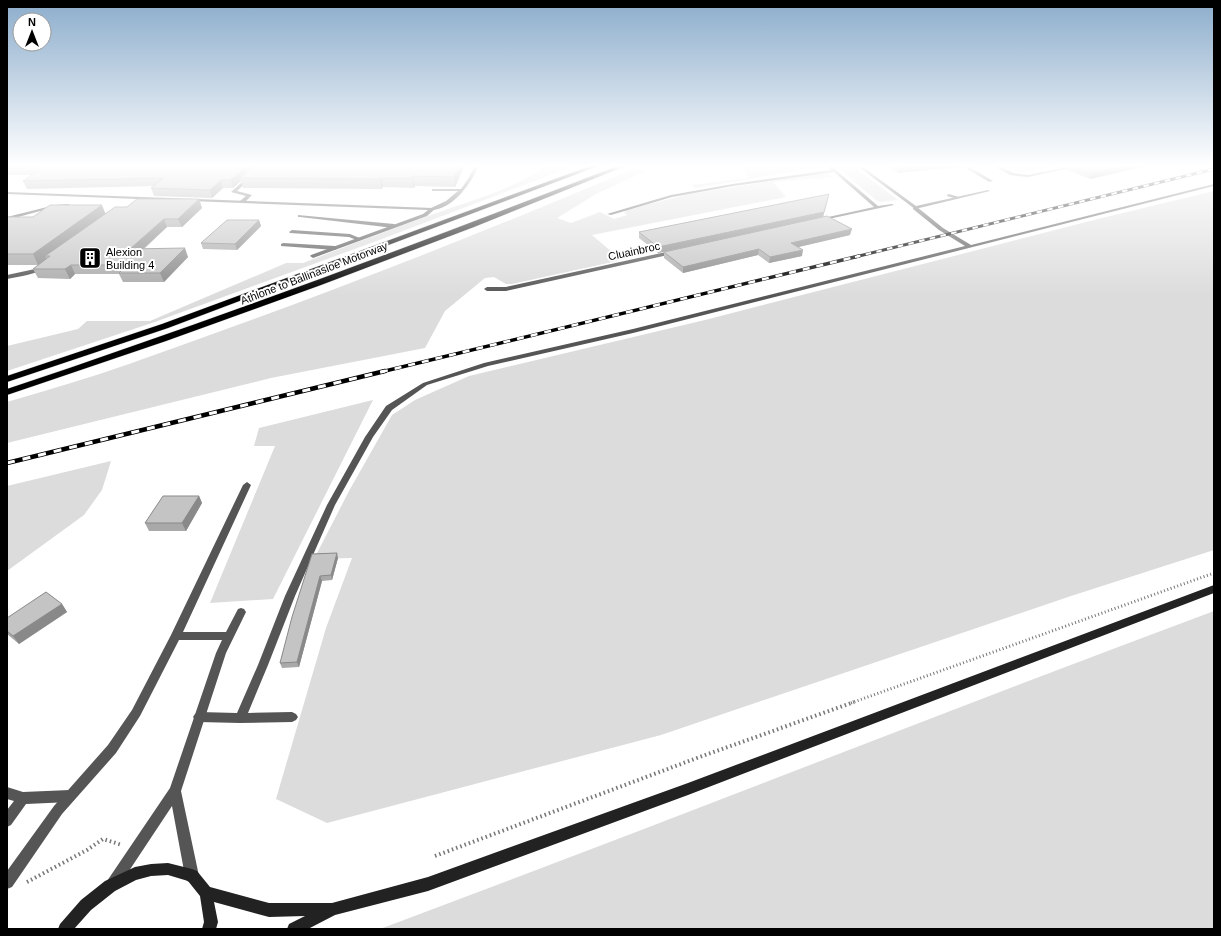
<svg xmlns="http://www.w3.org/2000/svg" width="1221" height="936" font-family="Arial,sans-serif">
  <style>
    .green { fill: #dcdcdc }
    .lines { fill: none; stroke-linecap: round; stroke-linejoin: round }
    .motorway-casing { stroke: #dbdbdb; stroke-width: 1 }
    .path-far1 { stroke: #777; stroke-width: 3; stroke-dasharray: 1 2.5; stroke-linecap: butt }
    .path { stroke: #777; stroke-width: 4; stroke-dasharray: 1.5 3; stroke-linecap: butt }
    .service { fill: #555; fill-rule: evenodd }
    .minor { fill: #555; fill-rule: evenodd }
    .secondary { fill: #222; fill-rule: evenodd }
    .motorway { fill: #000; fill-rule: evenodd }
    .rail-far2-casing { stroke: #000; stroke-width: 3 }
    .rail-far1-casing { stroke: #000; stroke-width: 3.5 }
    .rail-casing { stroke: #000; stroke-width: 4.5 }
    .rail-far2 { stroke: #fff; stroke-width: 2; stroke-dasharray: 5.5; stroke-linecap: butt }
    .rail-far1 { stroke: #fff; stroke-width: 2.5; stroke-dasharray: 7; stroke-linecap: butt }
    .rail { stroke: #fff; stroke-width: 3; stroke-dasharray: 8; stroke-linecap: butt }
    .wall { fill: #a9a9a9 }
    .shaded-wall { fill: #898989 }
    .building { fill: #c4c4c4; stroke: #898989 }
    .labels { text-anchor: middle; stroke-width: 4; stroke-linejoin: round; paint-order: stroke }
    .far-street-label { font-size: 11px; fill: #000; stroke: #fff }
    .far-poi-label { font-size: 11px; fill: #000; stroke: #fff; text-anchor: start }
  </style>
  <rect width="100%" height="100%" fill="#fff"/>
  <path class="green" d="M548 165H576L382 239 152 323 7 371V346L78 329 87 321H150L286 263H303C345 247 386 231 428 216 469 201 513 190 548 165Z
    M742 165H821L823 167 695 188 692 185 748 178Z
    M835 165H852L898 200 882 202 877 201Z
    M1004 165H1050L1053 166 1021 172Z
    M635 168 646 171 596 194 557 218 571 223 600 212 614 219 627 215 624 212 627 210 689 194 823 173 829 174 833 177 773 182 786 197 592 235 619 258 616 259 617 261 512 284H506L494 277 485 278 445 311 425 348 271 378 7 443V402C48 390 89 378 129 364 300 304 469 239 635 168Z
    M1214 191V550L1071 596 661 735 327 823 276 799 326 628 352 558 314 559 349 491 392 415 415 400 469 376 705 320 1098 219Z
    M373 400 273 599 210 603 275 446H254L259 428Z
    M111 461 102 490 84 515 7 571V486Z
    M1214 611V929H380C659 825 935 715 1214 611Z"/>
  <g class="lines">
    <g class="motorway-casing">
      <path id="motorway" d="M593 165H601L168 328 7 382V376L162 324Z
        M620 165H628L474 227 321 285 166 341 7 395V389C214 320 417 244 620 165Z"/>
    </g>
    <path class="path-far1" d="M851 703 1214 573"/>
    <path class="path" d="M435 856 697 758 854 702
      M27 882 87 850 103 839 122 845"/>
    <path class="service" d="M261 165H265L237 191 252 195 244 203H240V201L246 196 231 192Z
      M475 165H479C472 182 453 210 431 210V208L446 201 458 191H432V189H461L468 179Z
      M961 165H966L993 181 989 182Z
      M1214 184V186L633 333 488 366 427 385 392 410 373 437 335 505 295 596 268 665 248 713 292 712 296 714 298 717 296 720 292 722 240 723 199 722 195 720 193 717 195 714 199 712 237 713 258 665 285 596 327 505 365 437 386 406 423 383 484 363 633 329 965 246 939 230 913 209V207H917L943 228 971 245Z
      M949 194 959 197V198L957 199 947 196V195Z
      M68 204 70 205V206L55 207 7 220V217L55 205Z
      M298 215 394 224 397 226 394 228 300 217H298Z
      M292 230 350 234 362 239 359 241 349 237 290 233 289 232Z
      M283 243 335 246 338 248 335 250 281 246V244Z
      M44 264 47 266C37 275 20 276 7 279V275L35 269Z
      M7 787 23 792 70 790 74 792 76 796 74 800 70 802 26 804 11 825 7 827V810L14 801 7 799Z"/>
    <path class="minor" d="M826 165H830L878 206 892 204 894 205 819 221V219L874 207 834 172 733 186 672 197 611 215 607 214 671 195 733 184 831 170Z
      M856 165H860L916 206 988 190 990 191 915 209Z
      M992 165H997L1013 173 1028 175 1077 165H1084L1028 177 1010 175Z
      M7 192 433 208 435 209 427 216 313 258 310 256 311 255 423 214 428 210 7 194Z
      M675 250 678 252 677 253 506 291H487L484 289 487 287H506Z
      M247 482 251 485 183 632H226L238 609 241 608 244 609 246 612 226 653 181 791 199 876 197 881 192 883 187 881 185 876 172 806 117 889 112 891 107 889 105 884 170 788 216 653 222 640H179L140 716 116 753 62 814 12 887 7 889V871L54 806 108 745 132 710 171 635 243 485Z"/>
    <path class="secondary" d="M1214 585V593L688 795 428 891 335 915 308 929H287L289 924 305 916 269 917 214 902 218 922 216 929H202L204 922 200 896 188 881 168 875 151 876 136 880 115 891 91 910 74 929H58L60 924 81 900 105 881 135 867 151 864 168 863 192 869 197 871 210 887 269 903H332L428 877 688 783Z"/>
    <use href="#motorway" class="motorway"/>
    <g class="rail-far2-casing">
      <path id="rail-far2" d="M855 257 1214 169"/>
    </g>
    <g class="rail-far1-casing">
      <path id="rail-far1" d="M381 372 859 256"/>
    </g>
    <g class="rail-casing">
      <path id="rail" d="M7 463 385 371"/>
    </g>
    <use href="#rail-far2" class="rail-far2"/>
    <use href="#rail-far1" class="rail-far1"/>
    <use href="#rail" class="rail"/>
  </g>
  <path class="wall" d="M7 165H251V167L254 165H465L455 187 415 186 414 188 383 187 382 189 243 188 241 181 233 188H223L212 198 154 196 151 188 154 186 27 189 23 181 32 175H7Z
    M886 165H963L962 167 898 173Z
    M1052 165H1151L1090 179 1067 170 1068 166 1059 167Z
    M829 194 823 217 850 235 798 247 802 256 769 263 758 255 683 273 664 258V252L703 243 658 253 639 238V232Z
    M199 199 202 208 182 227H167L144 249 188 257 164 282H123L119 274H75L70 279 38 278 33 269 38 265H7V217H33L106 214 127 207Z
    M259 220 261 226 237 250 203 249 201 243Z
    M199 496 202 503 186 531H149L145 523Z
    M312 554 338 558 332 580 322 581 299 667 282 668 280 663Z
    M62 604 67 612 19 644 7 634V618Z"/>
  <path class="shaded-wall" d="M241 165H251L252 171 240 178 241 181 233 188 231 180Z
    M460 165H465L455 187 454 177Z
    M911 165H963L962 167 898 173 900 166Z
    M1060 165H1076H1069L1068 166 1059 167Z
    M1131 165H1151L1090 179 1092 173Z
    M413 176 415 186 414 188 412 178Z
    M382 178 383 187 382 189 380 179Z
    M221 180 223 188 212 198 210 190Z
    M829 194 823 217 658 253V247Z
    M199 199 202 208 182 227 178 219Z
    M102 205 106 215 45 256 47 259 38 265 33 254Z
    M164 219 167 227 134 257 130 249Z
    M259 220 261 226 237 250 235 244Z
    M852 229 850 235 790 249 791 243Z
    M185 248 188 257 164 282 160 273Z
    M759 249 758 255 683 273V267Z
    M803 250 802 256 769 263 770 257Z
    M71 265 75 274 70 279 65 269Z
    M199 496 202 503 186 531 182 523Z
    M337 553 338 558 332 580 331 575Z
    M320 576 322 581 299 667 297 662Z
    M62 604 67 612 19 644 13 636Z"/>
  <path class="building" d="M7 165H248L231 180H221L210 190 151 188 164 178 23 181 44 167H7Z
    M254 165H460L454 177 413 176 412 178H382L380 179 240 178Z
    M898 165H911L900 166Z
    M1069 165H1131L1092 173Z
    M829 194 824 212 658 247 639 232Z
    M137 199H199L178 219H164L130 249 185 248 160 273H119L127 265H71L65 269H33L50 256H45L115 207H127Z
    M50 205H102L33 254H7V217H33Z
    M827 216 852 229 791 243 803 250 770 257 759 249 683 267 664 252Z
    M227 220H259L235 244 201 243Z
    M163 496H199L182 523H145Z
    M337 553 331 575 320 576 297 662 280 663 292 617 312 554Z
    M46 592 62 604 13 636 7 631V618Z"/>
  <linearGradient id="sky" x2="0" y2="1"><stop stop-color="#8cadcc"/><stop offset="0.56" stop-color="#fff"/><stop offset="1" stop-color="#fff" stop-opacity="0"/></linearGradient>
  <rect width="1221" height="296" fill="url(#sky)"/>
  <defs>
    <g id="building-square" transform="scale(1.15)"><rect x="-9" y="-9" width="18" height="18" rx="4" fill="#000" stroke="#fff"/><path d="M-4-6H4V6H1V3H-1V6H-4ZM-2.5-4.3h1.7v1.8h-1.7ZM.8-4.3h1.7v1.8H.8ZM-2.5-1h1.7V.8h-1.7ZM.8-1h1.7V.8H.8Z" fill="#fff"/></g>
  </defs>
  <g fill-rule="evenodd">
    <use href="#building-square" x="90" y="258"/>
  </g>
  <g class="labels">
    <g class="far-street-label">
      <text transform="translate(634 251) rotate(-12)" y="4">Cluainbroc</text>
      <text transform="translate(314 273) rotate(-21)" y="4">Athlone to Ballinasloe Motorway</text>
    </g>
    <g class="far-poi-label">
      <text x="106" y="256">Alexion<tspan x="106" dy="13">Building 4</tspan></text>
    </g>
  </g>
  <rect width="1221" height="936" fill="none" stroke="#000000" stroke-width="16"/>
  <g transform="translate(32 32)"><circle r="19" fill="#ffffff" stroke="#999999"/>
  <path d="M0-3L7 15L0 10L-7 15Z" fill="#000000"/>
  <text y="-6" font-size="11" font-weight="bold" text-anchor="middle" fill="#000000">N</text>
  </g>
</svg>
